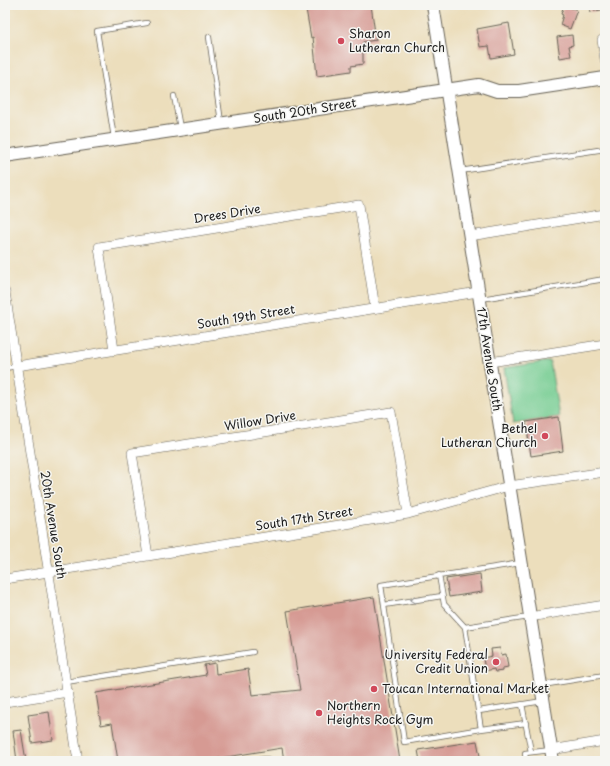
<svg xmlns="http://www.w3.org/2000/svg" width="610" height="766" font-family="'Playpen Sans',sans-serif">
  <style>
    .green { fill: #75cc91; stroke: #487456 }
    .building { fill: #d69a93 }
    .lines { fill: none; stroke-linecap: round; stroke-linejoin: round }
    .lane-casing { stroke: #656054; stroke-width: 6 }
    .street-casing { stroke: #656054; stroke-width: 10 }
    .secondary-casing { stroke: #656054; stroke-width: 14 }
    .lane { stroke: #fff; stroke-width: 4.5 }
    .street { stroke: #fff; stroke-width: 9 }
    .secondary { stroke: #fff; stroke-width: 12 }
    .oneway { stroke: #999 }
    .poi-dot { fill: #d1495b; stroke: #f6f6f2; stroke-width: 1.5 }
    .labels { text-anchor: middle; stroke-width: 3; stroke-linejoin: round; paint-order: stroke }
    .poi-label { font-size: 12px; fill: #1c1c1c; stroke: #f6f6f2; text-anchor: start }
    .street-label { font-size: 12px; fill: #1c1c1c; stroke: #f6f6f2 }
  </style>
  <rect width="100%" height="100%" fill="#f6f6f2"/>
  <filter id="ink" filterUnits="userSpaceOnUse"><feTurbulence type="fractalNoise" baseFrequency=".025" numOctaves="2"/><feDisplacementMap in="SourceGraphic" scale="8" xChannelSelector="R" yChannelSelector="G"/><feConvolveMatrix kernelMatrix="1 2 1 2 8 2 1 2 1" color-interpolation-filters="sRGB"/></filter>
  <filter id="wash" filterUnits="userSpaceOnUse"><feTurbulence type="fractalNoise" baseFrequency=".012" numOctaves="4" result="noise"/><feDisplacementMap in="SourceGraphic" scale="16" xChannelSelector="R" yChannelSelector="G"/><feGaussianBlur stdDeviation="0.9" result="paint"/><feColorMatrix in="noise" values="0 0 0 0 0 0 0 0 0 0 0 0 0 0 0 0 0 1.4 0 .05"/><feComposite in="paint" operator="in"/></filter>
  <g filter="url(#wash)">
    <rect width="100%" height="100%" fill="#ecdebc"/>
    <path class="green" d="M550 361 559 417 513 424 504 368Z"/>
    <g id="blocks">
      <path class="building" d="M323 5H371L376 40 363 42V64L351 66V71L317 76 313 37 311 38 306 9Z
        M564 5 577 10 570 29 560 25 563 15 561 14Z
        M588 5H600L601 10 590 12Z
        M509 23 514 54 491 58 489 46 480 47 477 29Z
        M572 35 573 45 569 46 571 56 560 58 557 37Z
        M559 417 563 451 531 456 526 422Z
        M480 574 482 592 449 597 446 579Z
        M374 597 400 761H284L282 748 202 761H118L112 723 101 725 96 693 206 675 204 665 215 663 216 674 248 669 252 695 300 690 287 611Z
        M500 648 501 655 506 654 508 667 503 668V671L495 672 494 669 485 671 483 658 492 656 491 649Z
        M49 712 53 740 32 743 28 715Z
        M21 730 26 761H17L13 731Z
        M477 741 481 761H420L418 750Z"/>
    </g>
  </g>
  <g filter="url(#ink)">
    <use href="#blocks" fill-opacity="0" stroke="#656054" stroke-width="1"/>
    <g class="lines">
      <g class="lane-casing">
        <path id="lane" d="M209 37 221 122
          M174 96 180 128
          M114 138 97 31 147 23
          M460 171 605 149
          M481 299 605 279
          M5 368 17 366
          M439 575 444 604 465 627 481 729 404 742 381 585 521 563
          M384 605 442 596
          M465 627 529 617
          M66 682 253 652
          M542 685 605 675
          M522 704 531 752
          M479 711 543 701
          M481 729 526 723
          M249 761 266 759 273 761
          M526 761 525 753 551 750"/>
      </g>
      <g class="street-casing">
        <path id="street" d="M602 40 605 60
          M470 236 605 214
          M5 292 78 761
          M114 350 99 247 359 205 375 308
          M490 362 605 344
          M17 366 478 292
          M148 556 132 453 391 412 408 514
          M5 579 408 514 509 486 605 472
          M529 617 605 605
          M5 702 68 692
          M551 750 605 741"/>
      </g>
      <g class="secondary-casing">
        <path id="secondary" d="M433 5 553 761
          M5 156 479 85 497 91H519L605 78"/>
      </g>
      <use href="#lane" class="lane"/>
      <use href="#street" class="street"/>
      <use href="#secondary" class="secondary"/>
    </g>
    <defs><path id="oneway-chevron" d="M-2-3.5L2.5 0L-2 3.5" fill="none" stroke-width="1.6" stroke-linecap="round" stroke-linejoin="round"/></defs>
    <use class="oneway" href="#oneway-chevron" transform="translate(413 600) rotate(171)"/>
  </g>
  <g class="poi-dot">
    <circle cx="341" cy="41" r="4"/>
    <circle cx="545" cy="436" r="4"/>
    <circle cx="496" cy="662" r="4"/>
    <circle cx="374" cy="689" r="4"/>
    <circle cx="319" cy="713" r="4"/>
  </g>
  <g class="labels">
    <g class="poi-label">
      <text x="349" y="38">Sharon<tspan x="349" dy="14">Lutheran Church</tspan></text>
      <text x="537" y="433" text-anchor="end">Bethel<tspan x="537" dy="14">Lutheran Church</tspan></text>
      <text x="488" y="659" text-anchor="end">University Federal<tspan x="488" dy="14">Credit Union</tspan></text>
      <text x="382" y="693">Toucan International Market</text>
      <text x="327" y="710">Northern<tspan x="327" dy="14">Heights Rock Gym</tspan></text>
    </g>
    <g class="street-label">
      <text transform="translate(305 111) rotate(-9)" y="4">South 20th Street</text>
      <text transform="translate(227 214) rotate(-9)" y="4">Drees Drive</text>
      <text transform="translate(246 317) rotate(-9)" y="4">South 19th Street</text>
      <text transform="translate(489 359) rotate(81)" y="4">17th Avenue South</text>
      <text transform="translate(260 421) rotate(-9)" y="4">Willow Drive</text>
      <text transform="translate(304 519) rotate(-9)" y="4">South 17th Street</text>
      <text transform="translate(53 525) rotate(81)" y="4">20th Avenue South</text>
    </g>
  </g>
  <rect width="610" height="766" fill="none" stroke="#f6f6f2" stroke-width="20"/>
</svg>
